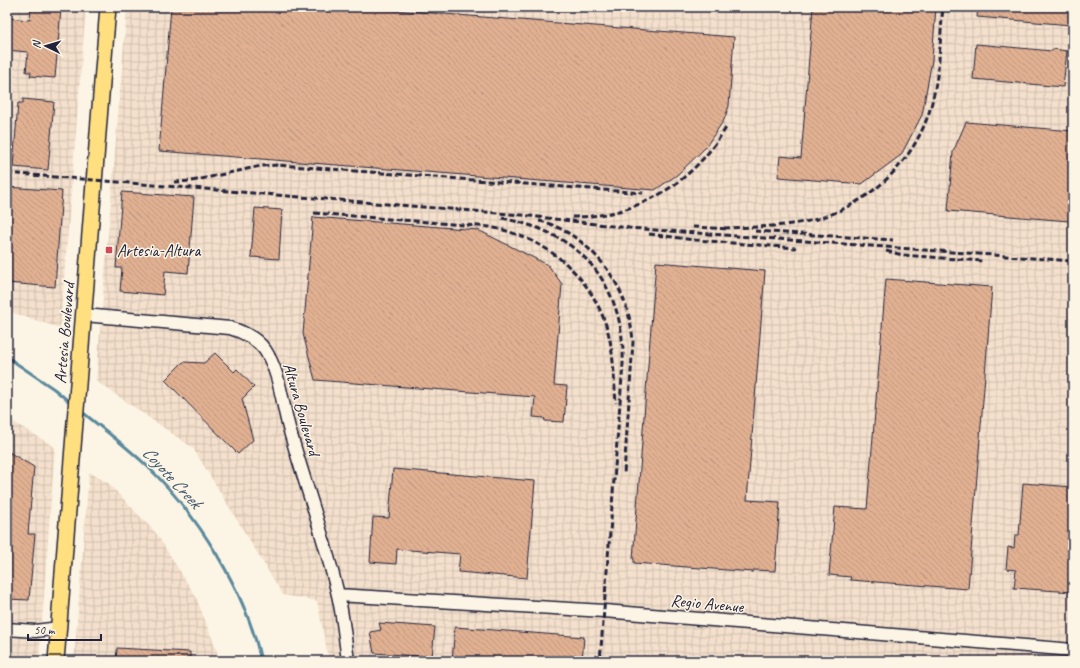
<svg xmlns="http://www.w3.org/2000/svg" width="1080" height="668" font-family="Caveat,sans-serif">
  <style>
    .industrial { fill: url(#industrial-grid) }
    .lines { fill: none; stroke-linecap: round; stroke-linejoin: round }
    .stream { stroke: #5a899d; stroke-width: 3 }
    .building { fill: url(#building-back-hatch); stroke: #22223b }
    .minor-casing { stroke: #22223b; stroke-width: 15 }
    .major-casing { stroke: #22223b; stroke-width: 18 }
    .minor { stroke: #fcf5e5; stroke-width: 12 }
    .major { stroke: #ffdf80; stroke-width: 15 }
    .rail { stroke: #22223b; stroke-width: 3; stroke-dasharray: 6 3; stroke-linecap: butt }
    .poi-dot { fill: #d1495b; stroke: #fcf5e5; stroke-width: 1.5 }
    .labels { text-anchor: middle; stroke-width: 3; stroke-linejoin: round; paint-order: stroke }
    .poi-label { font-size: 17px; fill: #22223b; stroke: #fcf5e5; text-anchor: start }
    .street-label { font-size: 17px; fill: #22223b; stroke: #fcf5e5 }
    .water-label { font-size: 18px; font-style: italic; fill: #3e566c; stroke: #fcf5e5 }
  </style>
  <defs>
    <pattern id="industrial-grid" width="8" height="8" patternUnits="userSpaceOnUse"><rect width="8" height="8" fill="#f4e0cc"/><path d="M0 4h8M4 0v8" fill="none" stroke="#d1c0b0"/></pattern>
    <pattern id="building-back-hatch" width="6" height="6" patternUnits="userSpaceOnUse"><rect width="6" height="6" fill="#e1b092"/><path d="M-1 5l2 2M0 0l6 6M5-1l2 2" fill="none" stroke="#c1977f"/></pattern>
  </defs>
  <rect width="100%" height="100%" fill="#fcf5e5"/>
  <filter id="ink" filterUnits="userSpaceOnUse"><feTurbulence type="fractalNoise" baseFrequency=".025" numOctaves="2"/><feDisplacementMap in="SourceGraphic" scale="8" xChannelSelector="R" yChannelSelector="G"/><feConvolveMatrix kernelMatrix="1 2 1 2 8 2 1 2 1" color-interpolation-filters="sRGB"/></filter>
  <g filter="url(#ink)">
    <path class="industrial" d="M7 7H86L60 328 7 311Z
      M127 7H1073V661H329L317 601 283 595 193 448 96 381Z
      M7 418 55 447 39 661H7Z
      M89 472 108 483 156 533 196 597 218 654 219 661H74Z"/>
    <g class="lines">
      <path class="stream" d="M7 357 54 389 72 404
        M81 411C103 429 126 446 147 466 198 515 246 591 261 661"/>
    </g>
    <path class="building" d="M31 7H59V9H61L55 78 30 76 31 72H26L28 52 7 50V18L30 20Z
      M171 7H356L734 37 729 106 724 120 705 148 677 175 655 190 159 151Z
      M813 7H936L932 60 922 115 901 155 862 184 778 177 780 156 801 158Z
      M978 7H1072L1071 25 977 17Z
      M976 44 1052 51 1053 49 1067 51 1063 87 973 79Z
      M23 99 54 102 48 170 13 167 18 103H23Z
      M966 122 1073 131V173L1069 221 948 211 953 152Z
      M7 187 62 191 55 287 7 283Z
      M122 192 194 197 188 273 165 271 163 295 120 291 122 268H116Z
      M255 208 282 210 279 259 251 257Z
      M313 217 478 230 548 265 562 284 554 385 567 386 564 422 545 421 544 418 533 417 535 397 315 380 303 334Z
      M656 262 765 271 747 500 780 502 775 571 753 570V572L634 563V559H633Z
      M886 279 992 287 968 589 850 580 851 577 829 575 835 507 867 509Z
      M215 353 234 372 237 369 254 387 242 399 253 440 238 454 165 380 183 362 204 363Z
      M7 451 34 467 28 534H35L29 600 7 599Z
      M393 469 535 481 527 578 458 572 460 554 397 549 396 564 370 562 373 517 389 518Z
      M1023 483 1073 487V592L1014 588 1016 570 1006 569 1008 547 1014 548 1015 535H1019Z
      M379 623 435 627 432 657 374 653 370 632 381 630Z
      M455 627 584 637 582 661H452Z
      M117 648 190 652V661H116Z"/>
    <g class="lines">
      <g class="minor-casing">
        <path id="minor" d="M84 315 230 328C244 332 256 338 265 350 280 373 282 403 289 428 305 484 325 539 338 595 343 616 345 639 348 661
          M338 595 604 611 1073 650
          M7 629 35 631 59 628"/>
      </g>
      <g class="major-casing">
        <path id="major" d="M56 661 108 7"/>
      </g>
      <use href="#minor" class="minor"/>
      <use href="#major" class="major"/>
      <path class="rail" d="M7 173 522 215 629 228 1073 261
        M174 182 192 181 261 166 278 165 643 193
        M314 213 490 227C548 238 595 278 609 336 614 357 614 381 616 403
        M572 217C639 217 693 183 727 126
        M502 218C519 222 536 226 551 234 602 259 625 309 623 364L600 661
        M539 221C550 223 560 228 570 234 608 259 630 298 633 342L624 474
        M693 227 729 229
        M724 228C755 227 787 227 817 219 875 202 920 156 933 98 940 68 940 37 943 7
        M755 231 893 240
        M649 234 695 240 796 248
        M886 251 903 255 983 261"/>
    </g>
  </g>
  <rect class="poi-dot" x="105" y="246" width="8" height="8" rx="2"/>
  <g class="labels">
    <g class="poi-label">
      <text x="117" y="256">Artesia-Altura</text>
    </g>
    <g class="street-label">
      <text transform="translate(64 333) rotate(-85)" y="6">Artesia Boulevard</text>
      <text transform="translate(302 409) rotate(74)" y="6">Altura Boulevard</text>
      <text transform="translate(707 603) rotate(5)" y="6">Regio Avenue</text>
    </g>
    <g class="water-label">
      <text transform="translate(172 477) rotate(47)" y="6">Coyote Creek</text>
    </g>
  </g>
  <rect width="1080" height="668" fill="none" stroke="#fcf5e5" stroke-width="24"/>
  <rect x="12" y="12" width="1056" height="644" fill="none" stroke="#22223b" stroke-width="1.5" filter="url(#ink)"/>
  <g transform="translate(46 46) rotate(275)" stroke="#fcf5e5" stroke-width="3" paint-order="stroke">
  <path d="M0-3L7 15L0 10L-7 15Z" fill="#22223b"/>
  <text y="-6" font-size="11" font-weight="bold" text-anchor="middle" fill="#22223b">N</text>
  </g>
  <path d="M28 634v6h73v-6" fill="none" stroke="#22223b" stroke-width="2"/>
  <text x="34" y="634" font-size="12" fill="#22223b" stroke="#fcf5e5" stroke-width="3" paint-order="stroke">50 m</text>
</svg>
